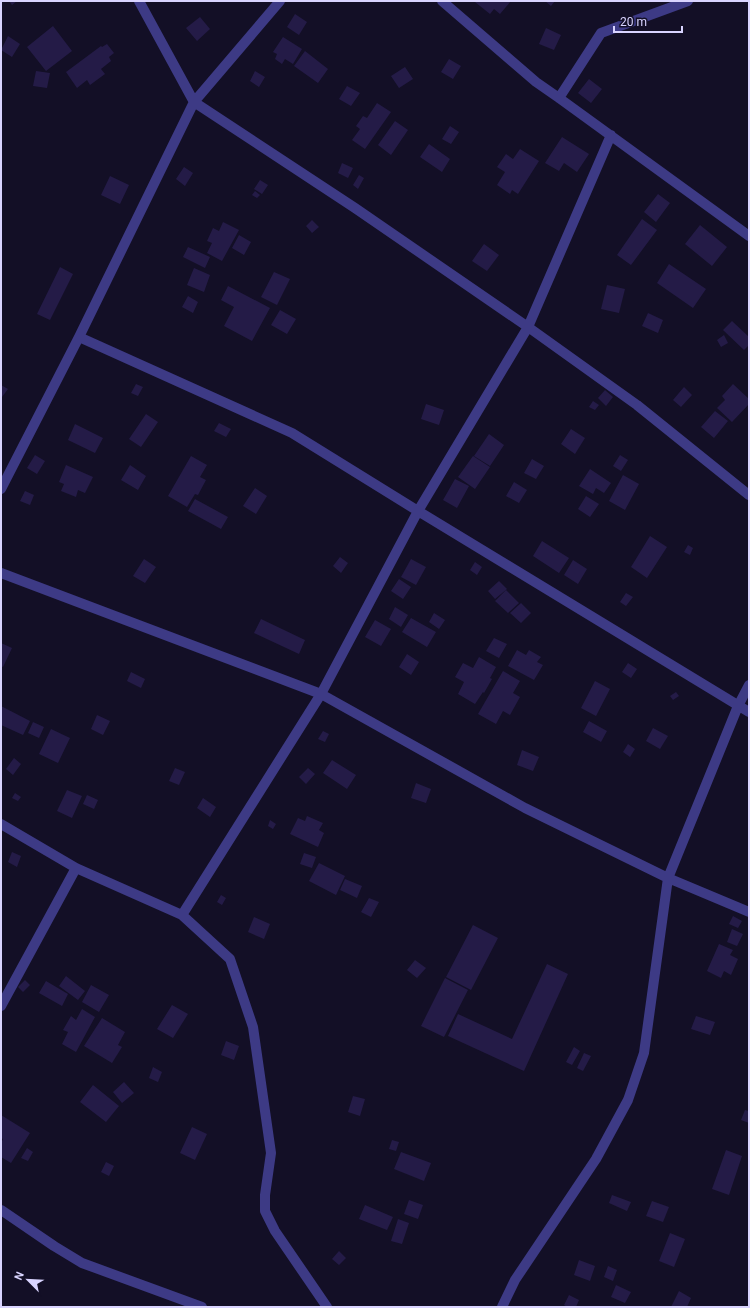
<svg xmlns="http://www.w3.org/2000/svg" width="750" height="1308" font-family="Roboto,sans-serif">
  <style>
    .building { fill: #241b47 }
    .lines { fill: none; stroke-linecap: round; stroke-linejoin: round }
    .minor { stroke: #3d3a85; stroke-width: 10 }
  </style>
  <rect width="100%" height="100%" fill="#130f26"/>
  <path class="building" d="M9 1H17L12 5Z
    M475 1H511L500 14 494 9 490 14 475 2Z
    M545 1H555L551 6Z
    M295 14 307 22 299 35 287 27Z
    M200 17 210 29 197 41 186 28Z
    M53 26 72 51 46 71 27 47Z
    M546 28 561 35 554 50 539 44Z
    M8 36 20 44 12 57 1 50Z
    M283 37 302 49 293 64 285 59 282 64 275 59 277 54 273 52Z
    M107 44 114 53 109 57 111 61 101 69 105 74 90 85 87 80 77 88 66 72 101 46 102 47Z
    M305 51 328 69 318 83 294 66Z
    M449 59 461 66 453 79 441 72Z
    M405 67 413 79 399 88 391 76Z
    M36 71 50 73 47 88 33 86Z
    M255 71 265 77 259 87 250 81Z
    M589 79 602 89 591 103 578 93Z
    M347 86 360 93 351 106 339 99Z
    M377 103 391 112 365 149 352 140 360 129 356 126 363 116 367 118Z
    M395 121 408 130 391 155 378 145Z
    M450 126 459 132 451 144 442 139Z
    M562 137 589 154 577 172 564 163 559 171 545 163Z
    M429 144 450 159 442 172 420 157Z
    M520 149 539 161 518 194 512 190 510 194 497 185 505 172 497 167 506 154 513 159Z
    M342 163 353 168 348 178 338 173Z
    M184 167 193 173 185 186 176 179Z
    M359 175 364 178 358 189 353 185Z
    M110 176 129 185 120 204 101 195Z
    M260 180 268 185 262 194 254 189Z
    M255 191 260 195 257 198 252 195Z
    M658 194 670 203 656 222 644 212Z
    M642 219 657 230 631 265 617 255Z
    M312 220 319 227 312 233 306 226Z
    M223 222 239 230 222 261 207 253 212 243 207 241 213 228 219 231Z
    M700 225 727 247 712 266 685 244Z
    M239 235 251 242 244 255 232 248Z
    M484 244 499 255 487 271 472 261Z
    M188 247 210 257 205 268 183 257Z
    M669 264 706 289 693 308 657 283Z
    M60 267 73 274 50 320 37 314Z
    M194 268 210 275 204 292 187 285Z
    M274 272 290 279 277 305 261 297Z
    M607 285 625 289 619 313 601 309Z
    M228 286 270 308 252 341 224 326 234 307 221 300Z
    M188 296 198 302 193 313 182 307Z
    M280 310 296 319 287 334 271 325Z
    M648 313 663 320 658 333 642 326Z
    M732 321 749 337V345L744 350 723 330Z
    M724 335 728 343 721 347 717 340Z
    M136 384 143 387 138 396 131 393Z
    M733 384 749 399V404L732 422 717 408 725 400 722 396Z
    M1 385 8 389 2 397H1Z
    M684 387 692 395 681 407 673 400Z
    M605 390 613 397 606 406 598 398Z
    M593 401 599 405 595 410 589 407Z
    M426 404 444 410 439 425 421 419Z
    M715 411 728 421 714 438 701 427Z
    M146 414 158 422 141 447 129 439Z
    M219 423 231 429 226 437 214 431Z
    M75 424 103 438 95 453 68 440Z
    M571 429 585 438 575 454 561 444Z
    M489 434 504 445 490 466 474 456Z
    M35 455 45 461 37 474 27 468Z
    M620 455 628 460 621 471 613 466Z
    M191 456 207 465 200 477 206 480 198 495 195 494 187 507 168 496Z
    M473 456 490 467 475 489 458 477Z
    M532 459 544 466 536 479 524 473Z
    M66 465 93 477 85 493 78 490 76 497 61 491 64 484 59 482Z
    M130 465 146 476 138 490 121 480Z
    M590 469 611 483 604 493 596 488 593 494 579 486Z
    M623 475 639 484 625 510 609 501Z
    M455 479 469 486 457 508 443 500Z
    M514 482 527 490 519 503 506 496Z
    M255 488 267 496 256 514 243 506Z
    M25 491 34 495 30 505 20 501Z
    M586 496 599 504 590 517 578 509Z
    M195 499 228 517 221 529 188 511Z
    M650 536 667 547 647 578 631 567Z
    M542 541 569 558 559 573 533 556Z
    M688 545 693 548 690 555 684 552Z
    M340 557 348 563 341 573 333 566Z
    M144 559 156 567 145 583 133 576Z
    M411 559 426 567 416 585 401 577Z
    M573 560 587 569 578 584 564 575Z
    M475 562 482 567 477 575 470 570Z
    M399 579 411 587 403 599 391 591Z
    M499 581 507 589 495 599 488 591Z
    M506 590 519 603 508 613 495 601Z
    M626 593 633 597 626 606 620 602Z
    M521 603 531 613 521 623 510 613Z
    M395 607 408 615 401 627 389 619Z
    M434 613 445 620 439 629 429 622Z
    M411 618 436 632 427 647 402 632Z
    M261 619 305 640 299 654 254 633Z
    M375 620 391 629 381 646 365 637Z
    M494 638 507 644 499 658 486 651Z
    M1 643 12 648 3 667 1 666Z
    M517 650 526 655 529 650 541 657 537 662 543 665 534 680 508 666Z
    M407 654 419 662 411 675 399 667Z
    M479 657 496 667 490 678 492 679 484 693 483 692 475 704 458 694 464 682 455 677 463 663 473 668Z
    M628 663 637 669 631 678 622 672Z
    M503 671 520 681 513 693 520 697 510 715 503 711 496 724 478 714Z
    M131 672 145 679 141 688 127 681Z
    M595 681 610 689 596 716 581 708Z
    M676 692 679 696 673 700 670 696Z
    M1 706 30 721 23 735 1 725Z
    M97 715 110 721 103 735 91 729Z
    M589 721 607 731 601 742 583 732Z
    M33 722 44 727 39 738 28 733Z
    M653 728 668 736 660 749 646 741Z
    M51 729 70 738 58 763 39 754Z
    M323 731 329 734 325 742 318 739Z
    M628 744 635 749 630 757 623 752Z
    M522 750 539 757 533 771 517 765Z
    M14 758 21 764 13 775 6 769Z
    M332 760 356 775 347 789 323 773Z
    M175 768 185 772 179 785 169 781Z
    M308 768 315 774 306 784 299 777Z
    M416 783 431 789 426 803 411 798Z
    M67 790 82 796 72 818 57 811Z
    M15 793 21 797 18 801 12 798Z
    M87 795 98 800 94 809 83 804Z
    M203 798 216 807 210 817 197 808Z
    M307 816 323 823 319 830 324 833 318 847 290 834 298 818 305 821Z
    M270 820 276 824 273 829 268 826Z
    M12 852 21 856 17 867 8 862Z
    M304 853 316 857 312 868 300 864Z
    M319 863 345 876 336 895 309 881Z
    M345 879 362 886 357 898 340 890Z
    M221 895 226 898 222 905 217 902Z
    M369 898 379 902 371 917 361 912Z
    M733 916 742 921 738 928 729 924Z
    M254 917 270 924 264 939 248 932Z
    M473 925 498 938 471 990 446 977Z
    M732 929 743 934 737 946 727 942Z
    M719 944 733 950 730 955 738 959 731 975 724 971 721 978 707 971Z
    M415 960 426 968 417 978 407 970Z
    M547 964 568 974 524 1071 448 1036 458 1014 512 1039Z
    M66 976 85 991 78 1000 59 986Z
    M445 978 468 990 444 1037 421 1026Z
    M25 980 30 985 23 992 18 987Z
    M46 981 68 994 62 1006 39 993Z
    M91 985 109 995 99 1012 82 1002Z
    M172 1005 188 1014 173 1038 157 1029Z
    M82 1009 95 1017 76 1052 62 1044 68 1032 63 1030 71 1016 76 1020Z
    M696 1016 715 1022 710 1035 691 1029Z
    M102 1018 125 1032 118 1045 122 1047 112 1063 84 1046Z
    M226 1041 239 1046 234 1060 221 1055Z
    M574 1047 580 1051 572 1065 566 1062Z
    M584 1053 591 1056 583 1071 577 1068Z
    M153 1067 162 1072 158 1082 149 1078Z
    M124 1082 134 1093 122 1103 113 1092Z
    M93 1085 119 1106 106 1122 80 1102Z
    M353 1096 365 1099 360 1116 348 1112Z
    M745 1110 749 1111V1123L741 1120Z
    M1 1115 30 1133 11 1163 1 1157V1143L3 1139 1 1138Z
    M192 1127 207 1134 195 1160 180 1153Z
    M392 1140 399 1142 396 1151 389 1149Z
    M27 1148 33 1152 28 1161 21 1158Z
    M726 1150 742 1156 729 1195 712 1189Z
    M401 1152 431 1163 424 1181 394 1169Z
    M106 1162 114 1166 109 1176 101 1172Z
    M612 1195 631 1202 627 1211 609 1203Z
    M409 1200 423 1205 418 1219 404 1214Z
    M652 1201 669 1207 663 1222 646 1216Z
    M365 1205 393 1217 387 1230 359 1219Z
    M398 1219 409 1223 402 1244 391 1241Z
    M670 1233 685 1239 674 1267 659 1261Z
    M339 1251 346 1258 339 1265 332 1259Z
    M579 1260 595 1266 590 1281 574 1275Z
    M608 1266 617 1270 613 1281 604 1277Z
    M616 1285 631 1292 625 1303 611 1297Z
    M679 1291 691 1298 687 1307H671Z
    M569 1295 579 1300 576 1307H567L564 1305Z"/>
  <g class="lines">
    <path class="minor" d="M139 1 194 102 355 208 528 327 637 405 749 495
      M442 1 536 82 559 98 749 236
      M559 98 601 33 688 1
      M79 337 292 433 418 511 749 712
      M1 489 79 337 194 102 280 1
      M1 573 321 694 525 808 668 878 749 912
      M1 824 76 868 182 915 230 959 253 1027 271 1153 265 1195V1211L275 1231 327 1307
      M182 915 321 694 418 511 528 327 611 135
      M1 1006 76 868
      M1 1210 54 1246 82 1263 202 1307
      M502 1307 515 1280 596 1159 628 1100 644 1053 668 878 738 706 749 685"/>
  </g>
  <rect width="750" height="1308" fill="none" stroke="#d9d4ff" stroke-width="4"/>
  <g transform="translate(28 1280) rotate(294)" stroke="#130f26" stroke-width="3" paint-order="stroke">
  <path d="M0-3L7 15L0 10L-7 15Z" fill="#d9d4ff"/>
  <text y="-6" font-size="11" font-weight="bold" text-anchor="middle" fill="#d9d4ff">N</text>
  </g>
  <path d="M614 26v6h68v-6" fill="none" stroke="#d9d4ff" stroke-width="2"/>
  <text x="620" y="26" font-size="12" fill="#d9d4ff" stroke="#130f26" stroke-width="3" paint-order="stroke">20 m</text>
</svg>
